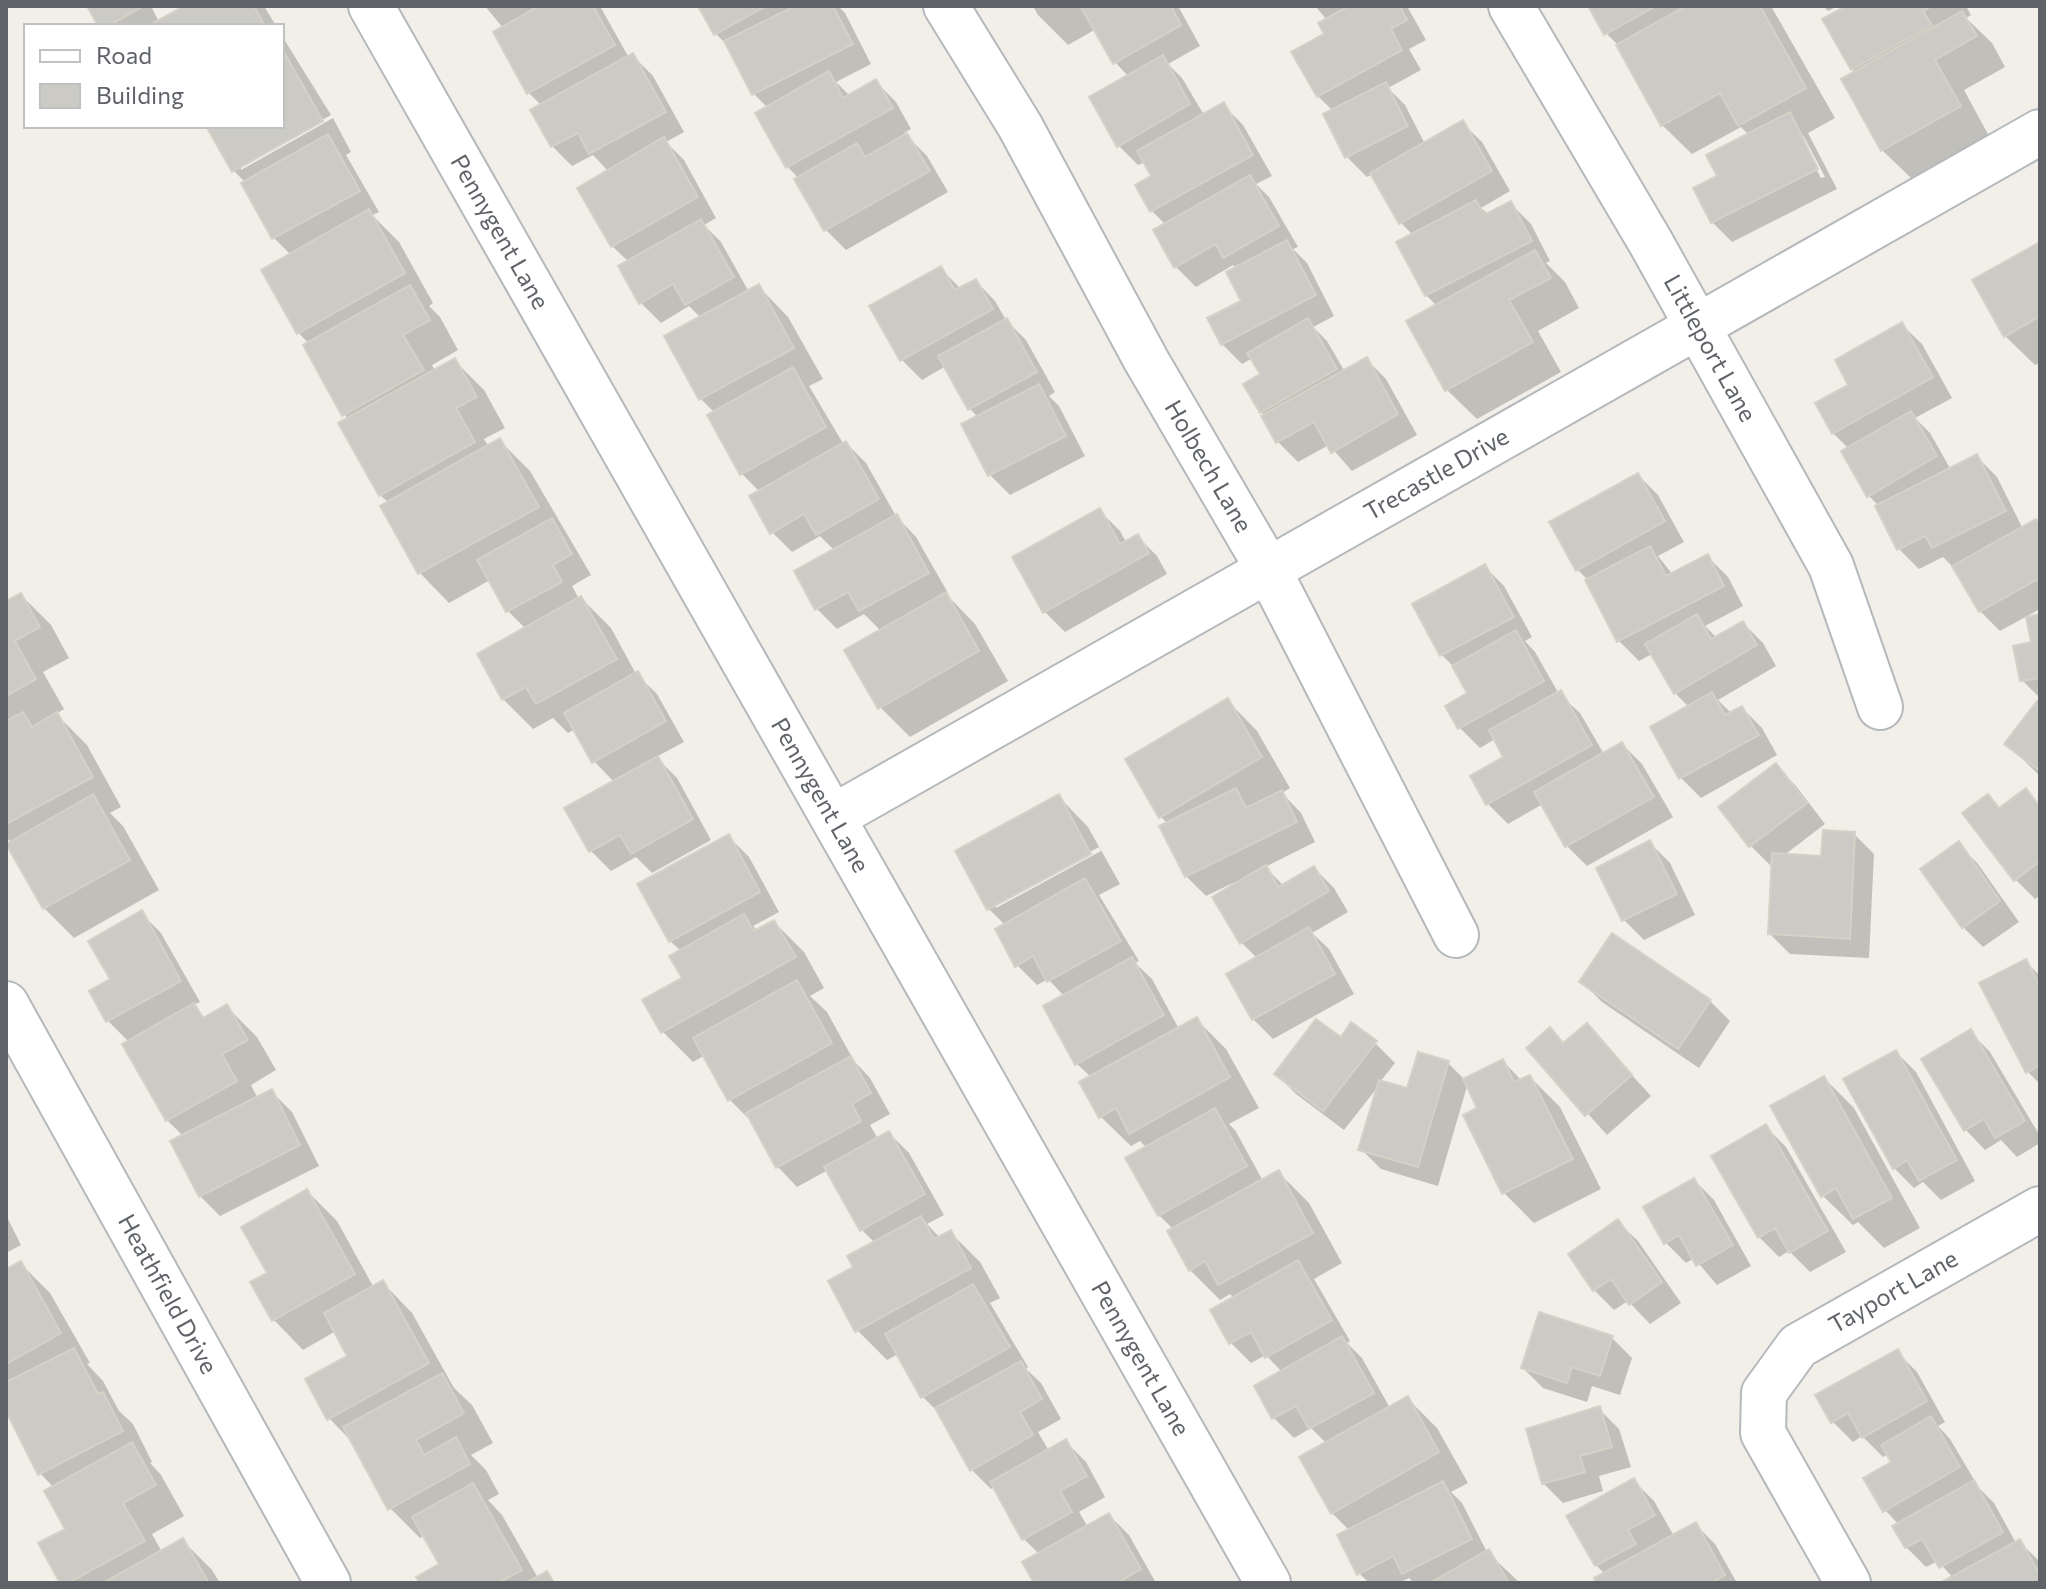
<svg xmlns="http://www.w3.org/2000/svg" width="2046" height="1589" font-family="Commissioner,sans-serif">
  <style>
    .shadow { fill: #0003; fill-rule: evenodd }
    .building { fill: #cccac5; stroke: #d6d1c6; stroke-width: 2 }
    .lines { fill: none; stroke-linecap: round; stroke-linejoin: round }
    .minor-casing { stroke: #b5b8bc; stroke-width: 48 }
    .minor { stroke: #fff; stroke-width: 44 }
    .labels { text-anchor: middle; stroke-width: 6; stroke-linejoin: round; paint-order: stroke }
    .street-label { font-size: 24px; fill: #5f6368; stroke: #fff }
  </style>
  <rect width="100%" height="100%" fill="#f1efe8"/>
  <path class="shadow" d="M89 6H151L159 22 188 6H264L276 26H100Z
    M485 6H600L629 58 633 56 653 76 684 132 666 142 684 160 716 218 704 225 721 242 749 292 759 287 788 317 823 379 809 386 844 445 846 443 866 463 896 516 916 537 948 593 946 594 975 624 1008 681 910 737 880 707 881 631 864 614 837 629 817 609 835 551 820 536 792 552 772 532 760 492 742 474 715 413 701 399 667 337 701 318 689 306 661 323 641 303 629 262 612 246 580 188 609 172 593 155 572 166 552 146 533 111 542 106 529 93 503 28Z
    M701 6H838L845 13 871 64 836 82 850 96 876 82 896 102 911 129 904 133 927 156 948 192 846 250 826 230 799 179 788 167 768 108 754 94 730 48 716 34Z
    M1033 6H1178L1200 46 1168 64 1182 78 1204 115 1223 105 1243 125 1272 176 1256 184 1269 197 1298 247 1293 249 1307 263 1334 316 1313 327 1327 341 1345 372 1366 359 1386 379 1417 435 1352 471 1329 445 1298 462 1278 442 1262 412 1263 375 1253 358 1242 364 1222 344 1243 302 1237 269 1233 265 1196 287 1176 267 1166 225 1152 211 1154 177 1145 162 1138 165 1118 145 1129 77 1115 62 1096 29 1068 45 1038 15Z
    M1315 6H1407L1426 40 1409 49 1421 70 1388 88 1405 105 1425 144 1462 123 1482 142 1510 191 1481 208 1489 215 1511 204 1531 224 1550 261 1546 263 1565 282 1579 308 1538 331 1561 372 1477 419 1447 390 1437 306 1426 295 1413 235 1401 223 1373 174 1367 177 1347 157 1333 111 1318 96 1327 20Z
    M1591 6H1771L1835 118 1808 133 1837 189 1732 242 1712 222 1719 177 1749 135 1741 127 1692 154 1662 125 1619 46 1606 33ZM1803 135 1825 177 1821 178 1800 138Z
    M1823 6H1838L1828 11Z
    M1850 6H1966L1971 15 1966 18 1992 43 2005 67 1964 90 1989 136 1912 179 1882 150 1856 73 1852 69Z
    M282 36 331 115 241 166V170L333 118 351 152 346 155 379 212 372 215 399 242 433 303 429 306 440 317 458 350 432 365 435 371 455 361 484 390 505 428 484 439 489 447 500 441 530 471 591 575 572 586 579 599 581 598 611 628 636 674 657 694 684 742 656 757 677 778 711 840 652 873 636 857 611 871 591 851 614 782 594 761 575 729 568 733 553 718 533 729 503 699 526 629 508 611 490 580 449 603 420 573 382 507 389 503 380 495 349 420 344 414 309 344 298 332 291 255 274 238 243 184 245 182 234 171 208 126H282Z
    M2040 244V363L2035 365 2005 336Z
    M940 268 961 289 976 281 995 301 1006 320 1026 340 1055 392 1049 396 1059 406 1085 456 1010 495 990 475 979 418 970 409 946 366 922 380 902 360 872 307Z
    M1902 325 1922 344 1952 398 1915 418 1930 433 1951 470 1977 457 1997 477 2023 529 2036 521 2040 526V609L2000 631 1980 611 1953 567 1943 557 1919 569 1899 549 1879 506 1869 496 1849 449 1833 433 1817 404 1851 386Z
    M1638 475 1658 495 1684 542 1658 556 1673 575 1708 557 1728 577 1743 606 1705 626 1717 638 1743 623 1763 643 1776 666 1718 700 1732 714 1742 708 1762 728 1777 755 1701 798 1681 778 1652 728 1689 707 1675 693 1652 654 1639 661 1619 641 1589 581 1577 569Z
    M1100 511 1120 531 1126 542 1137 536 1157 556 1167 574 1065 632 1045 612Z
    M1484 566 1504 586 1532 637 1525 641 1535 652 1559 694 1580 713 1604 754 1622 744 1642 764 1673 817 1587 866 1567 846 1543 804 1508 824 1488 804 1506 758 1495 739 1480 748 1460 728 1470 694 1457 670 1442 655 1414 605Z
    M21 595 51 625 69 658 43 672 64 709 56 714 87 745 121 807 110 813 123 826 159 890 74 938 44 908 12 843 6 837V603Z
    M2040 616V698L2022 680Z
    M1228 701 1257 731 1290 788 1282 793 1301 813 1315 842 1265 867 1284 886 1314 868 1334 888 1348 912 1312 933 1329 949 1354 994 1273 1039 1253 1019 1228 974 1257 958 1242 943 1235 886 1233 883 1206 896 1186 876 1168 824 1160 816Z
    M2040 706V776L2007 744Z
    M1776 766 1796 786 1825 824 1783 856 1823 858 1854 834 1874 854 1869 958 1790 954 1770 934 1773 863 1771 866 1751 846 1721 808Z
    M2026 791 2040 805V896L2035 899 2015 879 1988 796 2000 809Z
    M1059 797 1088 827 1120 884 1099 895 1139 961 1135 963 1152 979 1179 1029 1196 1019 1226 1049 1259 1108 1229 1124 1235 1130 1263 1181 1279 1173 1309 1203 1342 1263 1314 1279 1350 1341 1347 1343 1362 1358 1390 1408 1407 1398 1437 1428 1468 1483 1451 1492 1462 1503 1487 1552 1520 1583H1414L1409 1578 1399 1583H1369L1359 1573 1350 1531 1332 1513 1327 1444 1311 1428 1294 1438 1274 1418 1256 1387 1282 1372 1266 1355 1251 1363 1231 1343 1234 1298 1230 1294 1220 1300 1190 1270 1174 1230 1159 1215 1147 1148 1140 1141 1131 1146 1101 1117 1091 1077 1076 1063 1064 996 1048 979 1037 985 1017 965 1005 925 989 909 957 852ZM1099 847 1101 851 996 908V903Z
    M729 837 749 857 779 912 753 926 758 931 774 922 804 952 824 988 810 996 827 1012 854 1061 870 1078 890 1114 870 1125 878 1139 889 1133 909 1153 944 1215 927 1224 940 1238 950 1232 980 1262 1000 1298 990 1303 1028 1367 1026 1369 1041 1383 1061 1419 1038 1432 1049 1451 1066 1442 1086 1462 1105 1497 1079 1512 1088 1527 1109 1515 1129 1535 1156 1583H1036L1039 1554 1024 1539 995 1487 991 1489 971 1469 942 1416 923 1397 898 1354 887 1360 857 1330 856 1268 875 1243 861 1229 828 1170 797 1187 778 1167 754 1124 730 1100 705 1055 693 1062 663 1032 684 979 681 951 670 941Z
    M1650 843 1670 863 1695 915 1644 940 1624 920 1599 869Z
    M1958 844 1978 864 2019 922 1983 947 1963 927 1922 870Z
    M141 913 161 933 200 1002 193 1005 206 1019 227 1007 257 1037 276 1070 251 1085 258 1099 272 1092 292 1112 319 1166 220 1216 200 1196 184 1137 167 1120 129 1042 108 1021 92 992 112 980Z
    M2026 962 2040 976V1084L2027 1071Z
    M1582 982 1710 1001 1730 1021 1699 1068 1602 1002Z
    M1587 1026 1651 1096 1607 1135 1529 1048 1564 1045Z
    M1970 1032 1990 1052 2040 1136V1143L2017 1157 2001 1140 1985 1150 1966 1130Z
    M1341 1039 1375 1043 1395 1063 1380 1082 1409 1090 1448 1063 1465 1080 1503 1061 1522 1081 1530 1077 1560 1107 1601 1189 1534 1223 1504 1193 1466 1116 1480 1109 1468 1083 1438 1186 1381 1169 1361 1149 1380 1084 1344 1130 1296 1094 1276 1074Z
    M1896 1052 1916 1072 1975 1181 1941 1200 1923 1182 1914 1188 1894 1168Z
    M1824 1078 1854 1108 1920 1228 1884 1248 1858 1222 1853 1225 1823 1196Z
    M1766 1127 1786 1147 1846 1252 1810 1272 1789 1251 1779 1257 1759 1237Z
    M1694 1180 1714 1200 1751 1266 1717 1285 1694 1258 1686 1263 1666 1243Z
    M307 1191 337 1221 374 1288 383 1283 412 1313 454 1388 472 1405 493 1443 471 1455 486 1470 499 1494 488 1500 502 1515 538 1578 547 1574 556 1583H422L441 1565 425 1535 420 1538 390 1508 355 1445 329 1418 350 1357 336 1331 303 1350 274 1320 269 1274Z
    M6 1215 21 1245 6 1253Z
    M1618 1222 1638 1241 1681 1303 1650 1324 1628 1301 1614 1310 1594 1290Z
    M20 1263 50 1293 90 1363 87 1364 103 1381 119 1411 133 1424 152 1462 150 1463 161 1475 184 1516 152 1534 162 1552 182 1540 212 1570 220 1583H62L68 1530 54 1488 40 1473 6 1407V1271Z
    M1612 1338 1632 1358 1620 1395 1592 1386 1587 1402 1543 1388 1523 1368Z
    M1897 1352 1917 1372 1945 1422 1938 1426 1950 1439 1979 1488 1994 1503 2016 1543 2020 1542 2040 1562V1583H1944L1953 1578 1938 1561 1926 1567 1906 1547 1899 1525 1885 1510 1893 1463 1888 1454 1883 1457 1862 1436 1853 1442 1833 1422Z
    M1599 1409 1619 1429 1631 1467 1599 1476 1603 1491 1563 1503 1543 1483Z
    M1634 1481 1654 1501 1674 1536 1695 1524 1715 1544 1737 1583H1598L1605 1574 1596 1565Z"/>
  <path class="building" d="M87 6H138L140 8 108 26H98Z
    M184 6H254L265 26H148Z
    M539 6H593L615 45 527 94 493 32Z
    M698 6H766L714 35Z
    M795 6H833L853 44 752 95 724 41Z
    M1084 6H1171L1181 25 1113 64 1081 7Z
    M1349 6H1400L1407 20 1391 29 1402 50 1317 97 1291 52 1324 34 1318 23Z
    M1588 6H1656L1604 35Z
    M1686 6H1760L1806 88 1738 126 1720 93 1661 126 1616 45Z
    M1846 6H1932L1923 11 1932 25 1851 70 1822 19Z
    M1962 11 1977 36 1935 60 1961 106 1881 151 1841 79Z
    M284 52 323 121 232 172 206 126H282V54Z
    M633 53 666 112 589 154 578 133 551 147 530 110Z
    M1163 55 1190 104 1117 147 1089 97Z
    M829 71 843 98 876 79 893 108 786 168 755 113Z
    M1386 82 1408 126 1345 158 1323 114Z
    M1224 102 1253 155 1150 212 1135 185 1151 176 1137 151Z
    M1790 112 1818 169 1711 223 1693 188 1717 176 1706 155Z
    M1463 120 1492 171 1399 224 1370 173Z
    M907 133 930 171 824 231 794 179 857 143 865 157Z
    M328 134 360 191 272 239 241 183Z
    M664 137 698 197 611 247 577 188Z
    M1250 175 1279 226 1223 258 1216 244 1174 268 1153 230Z
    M1476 200 1484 215 1511 201 1532 241 1425 296 1396 242Z
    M369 209 405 273 297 334 261 270Z
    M701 219 734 277 685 305 673 284 639 304 618 266Z
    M1287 240 1316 295 1221 345 1207 318 1241 301 1226 272Z
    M2040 242V316L2004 337 1972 280Z
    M1535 250 1551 278 1509 300 1533 342 1445 391 1406 321Z
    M941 266 955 290 976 279 993 309 900 361 869 306Z
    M759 284 794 348 699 400 664 336Z
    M410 285 430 320 403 335 424 370 342 416 303 345Z
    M1007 318 1037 372 968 410 938 356Z
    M1308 318 1337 369 1260 413 1243 384 1260 374 1247 353Z
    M1902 322 1933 377 1832 434 1815 403 1848 385 1835 360Z
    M1367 357 1398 414 1331 453 1314 422 1276 443 1261 416Z
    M455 358 477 397 456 408 475 442 379 496 338 423Z
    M793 367 826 427 740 475 707 415Z
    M1039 384 1066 436 988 476 961 424Z
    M1911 411 1937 456 1867 497 1841 451Z
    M500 438 539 507 418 574 380 506Z
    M846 441 879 499 816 535 804 514 770 534 749 496Z
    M1977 454 2006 511 1932 548 1925 536 1897 550 1875 506Z
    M1638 473 1665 521 1576 571 1549 522Z
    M1100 508 1120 544 1138 534 1149 553 1043 613 1012 557Z
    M897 514 929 573 859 611 848 592 815 610 794 571Z
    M552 518 572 554 553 565 562 582 506 612 477 560Z
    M2036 519 2040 526V578L1979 612 1952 566Z
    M1650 546 1666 576 1708 554 1724 586 1617 642 1585 580Z
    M1485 564 1514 617 1440 656 1412 604Z
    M946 592 979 651 878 709 844 650Z
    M21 593 40 627 15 641 36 679 6 696V601Z
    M581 596 617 659 536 704 526 687 502 700 477 654Z
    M1697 614 1711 639 1743 621 1757 645 1674 694 1645 644Z
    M2040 614V678L2020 681 2013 646 2031 642 2026 617Z
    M1516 630 1544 681 1458 729 1445 706 1467 693 1452 666Z
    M638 671 666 721 592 763 564 713Z
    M1561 690 1592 745 1486 805 1470 776 1503 757 1489 730Z
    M1712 692 1725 715 1742 706 1759 735 1679 779 1650 727Z
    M1228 698 1262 757 1159 818 1125 759Z
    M2037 701 2040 703V771L2004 744Z
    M23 712 32 727 57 712 93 777 6 824V721Z
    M1622 742 1654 797 1565 847 1534 792Z
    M658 756 693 819 631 854 620 835 589 852 564 808Z
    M1776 763 1807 803 1749 847 1718 807Z
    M1236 788 1246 808 1282 790 1297 822 1185 877 1159 826Z
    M2026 788 2040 807V861L2014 881 1962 813 1988 794 1999 808Z
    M93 794 130 860 43 909 6 844Z
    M1059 794 1091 854 987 910 955 851Z
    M1823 830 1855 832 1850 939 1768 934 1772 853 1821 856Z
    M729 834 760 892 669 942 637 884Z
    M1650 840 1677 894 1622 921 1596 868Z
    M1959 841 2000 901 1962 928 1920 869Z
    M1266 865 1278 887 1314 866 1329 891 1240 944 1212 897Z
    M1085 878 1121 941 1047 982 1033 956 1015 967 995 929Z
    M142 910 181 981 106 1022 89 991 110 979 88 941Z
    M744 914 754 931 774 920 796 957 661 1033 642 1000 682 978 669 956Z
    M1309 927 1335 974 1252 1020 1226 974Z
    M1612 933 1711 1000 1678 1049 1579 982Z
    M1132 957 1164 1015 1075 1065 1043 1006Z
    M2026 959 2040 986V1065L2026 1073 1979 983Z
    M797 980 832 1043 728 1101 693 1038Z
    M194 1003 203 1018 227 1004 248 1040 222 1054 237 1081 166 1121 122 1044Z
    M1197 1017 1230 1077 1129 1134 1116 1108 1099 1118 1079 1082Z
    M1316 1019 1341 1037 1351 1022 1377 1041 1323 1111 1274 1074Z
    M1587 1023 1632 1075 1585 1116 1526 1048 1550 1027 1563 1043Z
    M1971 1029 2025 1121 1995 1138 1984 1119 1964 1131 1921 1059Z
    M1896 1050 1957 1160 1919 1181 1907 1160 1893 1169 1843 1079Z
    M1418 1052 1449 1061 1418 1167 1358 1150 1379 1080 1407 1088Z
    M851 1056 871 1093 852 1104 861 1121 776 1168 746 1113Z
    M1503 1059 1514 1082 1530 1075 1573 1159 1502 1194 1463 1115 1477 1108 1463 1079Z
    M1824 1076 1892 1198 1853 1219 1836 1188 1821 1197 1770 1106Z
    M272 1089 300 1145 199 1197 170 1141Z
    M1215 1108 1247 1166 1158 1216 1125 1158Z
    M1766 1124 1828 1231 1789 1253 1775 1228 1758 1238 1711 1156Z
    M889 1131 925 1194 860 1231 824 1167Z
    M1279 1170 1313 1233 1218 1285 1205 1261 1189 1271 1167 1231Z
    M1694 1178 1733 1245 1696 1266 1679 1235 1664 1244 1643 1207Z
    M307 1189 355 1274 272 1321 250 1282 267 1273 241 1227Z
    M921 1216 934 1239 951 1230 971 1268 855 1332 828 1281 853 1267 847 1256Z
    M1618 1219 1662 1282 1629 1305 1611 1279 1593 1291 1568 1254Z
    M1298 1260 1332 1320 1265 1358 1251 1332 1229 1344 1210 1310Z
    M21 1261 61 1333 6 1364V1269Z
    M383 1280 429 1363 327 1420 305 1379 347 1356 324 1313Z
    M973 1284 1010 1347 921 1398 885 1334Z
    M1539 1312 1613 1336 1600 1376 1572 1367 1567 1383 1521 1368Z
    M1342 1336 1374 1393 1309 1429 1296 1406 1272 1419 1254 1386Z
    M74 1348 98 1394 103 1392 123 1431 38 1475 6 1411V1382Z
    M1898 1349 1927 1401 1862 1438 1848 1413 1831 1423 1815 1395Z
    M1021 1361 1042 1399 1020 1412 1033 1435 970 1471 935 1408Z
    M442 1373 464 1413 416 1440 424 1455 456 1437 470 1464 388 1510 343 1427Z
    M1408 1396 1439 1452 1331 1514 1299 1457Z
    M1600 1406 1612 1447 1580 1456 1585 1472 1542 1484 1526 1429Z
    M1931 1416 1960 1467 1883 1512 1863 1478 1891 1462 1881 1445Z
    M1066 1439 1087 1476 1060 1491 1072 1512 1022 1540 990 1482Z
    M132 1442 156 1485 123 1503 145 1541 68 1583H60L38 1543 65 1529 44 1491Z
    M1634 1478 1655 1515 1628 1530 1636 1544 1595 1566 1566 1516Z
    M1974 1480 2003 1532 1939 1568 1922 1539 1905 1548 1892 1526Z
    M1443 1481 1472 1539 1402 1574 1393 1556 1357 1575 1337 1535Z
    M473 1483 522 1570 498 1583H420L416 1577 439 1564 412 1517Z
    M1109 1513 1141 1569 1117 1583H1034L1022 1562Z
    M1696 1522 1725 1575 1711 1583H1596L1594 1578Z
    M183 1538 209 1583H103Z
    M2020 1539 2040 1575V1583H1940Z
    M1489 1549 1509 1583H1430Z
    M547 1571 554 1583H526Z"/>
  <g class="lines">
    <g class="minor-casing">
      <g id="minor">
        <path id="s1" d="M371 6 1268 1583"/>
        <path id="s2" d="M946 6 1020 126 1146 360 1268 569 1456 935"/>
        <path id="s3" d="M1511 6 1651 243 1831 566 1880 707"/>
        <path id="s4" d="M833 817 2040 132"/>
        <path id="s5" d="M6 1004 328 1583"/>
        <path id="s6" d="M1848 1583 1763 1433 1764 1393 1798 1346 2040 1209"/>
      </g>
    </g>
    <use href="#minor" class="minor"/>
  </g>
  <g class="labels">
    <g class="street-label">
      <text dy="8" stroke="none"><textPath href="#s1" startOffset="260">Pennygent Lane</textPath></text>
      <text dy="8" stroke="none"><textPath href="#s3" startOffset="396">Littleport Lane</textPath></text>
      <text dy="8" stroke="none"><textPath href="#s2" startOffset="530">Holbech Lane</textPath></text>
      <text dy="8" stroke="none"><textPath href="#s4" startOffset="694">Trecastle Drive</textPath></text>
      <text dy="8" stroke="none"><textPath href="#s1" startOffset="908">Pennygent Lane</textPath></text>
      <text dy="8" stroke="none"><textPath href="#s6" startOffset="380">Tayport Lane</textPath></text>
      <text dy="8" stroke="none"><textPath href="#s5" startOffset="332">Heathfield Drive</textPath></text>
      <text dy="8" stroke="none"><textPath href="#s1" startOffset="1556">Pennygent Lane</textPath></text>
    </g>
  </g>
  <rect width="2046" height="1589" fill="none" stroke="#5f6368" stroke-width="16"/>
  <rect x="24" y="24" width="260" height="104" fill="#ffffff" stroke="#bfc1c3" stroke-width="2"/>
  <rect x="40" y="50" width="40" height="12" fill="#ffffff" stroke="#bfc1c3" stroke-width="2"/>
  <text x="96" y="64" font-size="24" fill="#5f6368">Road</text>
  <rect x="40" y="84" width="40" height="24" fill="#cccac5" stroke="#bfc1c3" stroke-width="2"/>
  <text x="96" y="104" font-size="24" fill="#5f6368">Building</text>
</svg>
